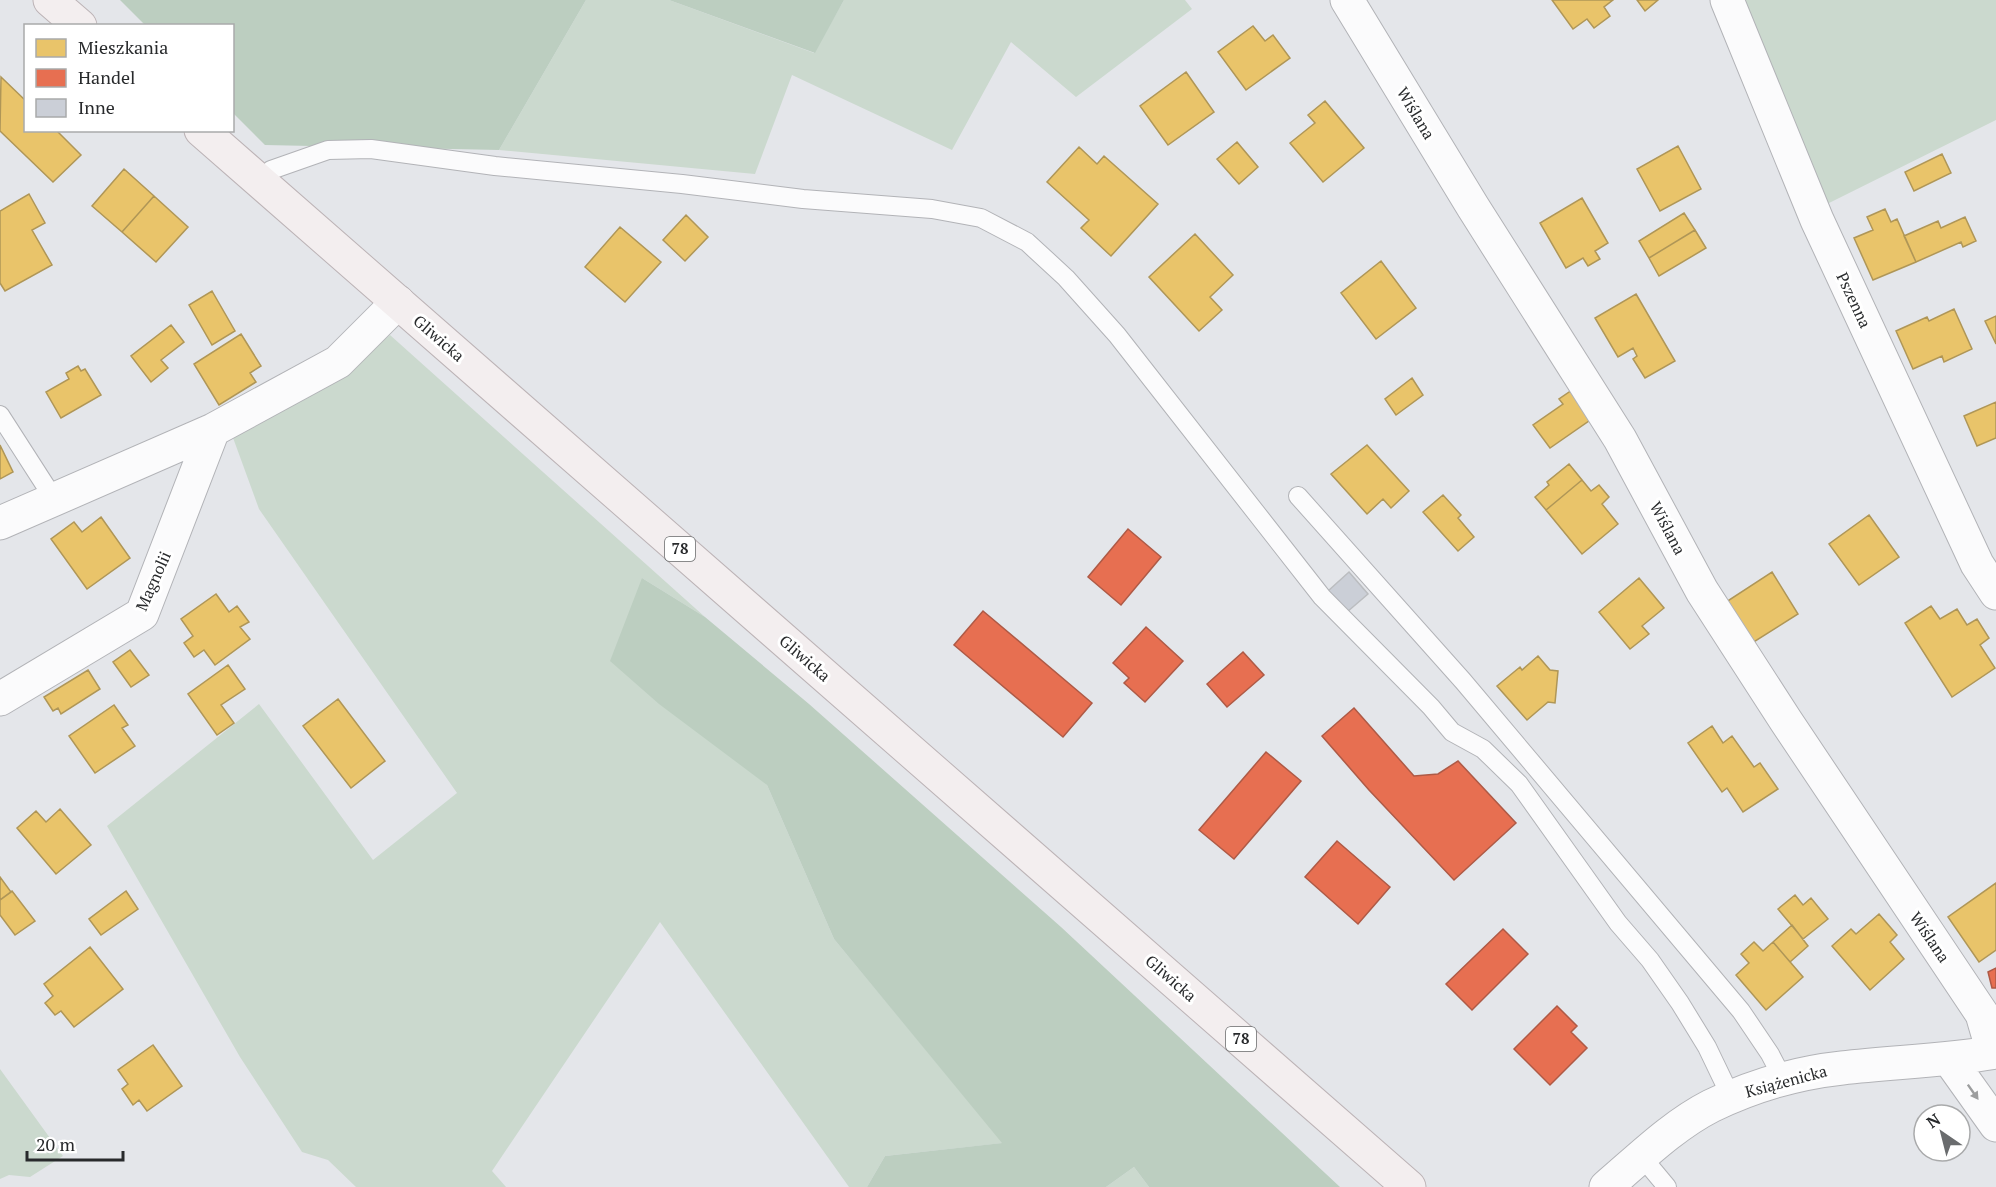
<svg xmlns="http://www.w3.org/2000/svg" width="1996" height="1187" font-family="'PT Serif',serif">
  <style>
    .green { fill: #cbd9ce }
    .forest { fill: #bccec0 }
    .homes { fill: #e9c46a; stroke: #af9657; stroke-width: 1.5 }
    .shops { fill: #e76f51; stroke: #ae5a46; stroke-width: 1.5 }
    .building { fill: #cbcfd7; stroke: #bbbdc0; stroke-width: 1.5 }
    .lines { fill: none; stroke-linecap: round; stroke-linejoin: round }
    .lane-casing { stroke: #b2b3b7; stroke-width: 20 }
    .street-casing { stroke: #b2b3b7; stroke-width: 35 }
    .primary-casing { stroke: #bcb3b6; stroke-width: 35 }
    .lane { stroke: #fbfbfc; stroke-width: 18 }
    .street { stroke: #fbfbfc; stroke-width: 33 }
    .primary { stroke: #f3eeef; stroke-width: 33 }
    .oneway { fill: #9c9d9e }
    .labels { text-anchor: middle; stroke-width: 6; stroke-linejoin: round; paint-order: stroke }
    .shield { fill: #fff; stroke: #686a6b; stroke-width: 1.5 }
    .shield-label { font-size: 15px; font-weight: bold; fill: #282a2c }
    .street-label { font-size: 16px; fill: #282a2c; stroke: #fff }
  </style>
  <rect width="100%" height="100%" fill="#e4e6ea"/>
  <path class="green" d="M586 0H669L814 53 844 0H1185L1192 9 1076 97 1011 42 952 150 792 75 755 174 499 150Z
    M1738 0H1996V120L1821 207Z
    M390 335 705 617 642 578 767 785 834 939 1003 1143 885 1156 867 1187H849L660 922 492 1171 506 1187H356L328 1160 302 1152 240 1057 107 826 259 704 373 860 457 793 259 509 232 435 348 370Z
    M0 1069 63 1156 30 1177 9 1175 0 1179Z
    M1134 1167 1149 1187H1106Z"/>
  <path class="forest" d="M120 0H586L499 150 265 145 233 113 232 26 145 25Z
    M669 0H844L815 53Z
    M642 578 705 617 809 704 1061 927 1340 1187H1149L1134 1167 1106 1187H867L885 1156 1002 1143 834 939 767 785 659 704 610 661Z"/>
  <path class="homes" d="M1552 0H1613L1604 7 1610 16 1594 28 1587 19 1573 29Z
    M1637 0H1658L1645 11Z
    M1253 26 1265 41 1273 35 1290 58 1246 90 1218 52Z
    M1186 72 1214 112 1168 145 1140 106Z
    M1 77 26 101V130H56L81 155 53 182 0 131Z
    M1325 101 1364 148 1323 182 1290 143 1315 123 1308 115Z
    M1237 142 1258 167 1239 184 1217 159Z
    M1678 146 1701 189 1660 211 1637 169Z
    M1079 147 1097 164 1104 156 1158 204 1111 256 1081 228 1089 220 1047 182Z
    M1942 154 1951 173 1914 191 1905 172Z
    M124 169 154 196 122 232 92 206Z
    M29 194 45 223 32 230 52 265 5 291 0 283V211Z
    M154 196 188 227 156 262 122 232Z
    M1582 198 1608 243 1595 251 1600 259 1588 266 1583 258 1566 268 1540 223Z
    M1885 209 1891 222 1897 219 1916 262 1873 280 1854 238 1873 230 1867 217Z
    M1684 213 1695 230 1649 258 1639 241Z
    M686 215 708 237 685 261 663 240Z
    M1965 217 1976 241 1963 247 1961 242 1916 262 1904 236 1938 221 1941 228Z
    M620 227 661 262 625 302 585 267Z
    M1695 230 1706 248 1659 276 1649 258Z
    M1195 234 1233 275 1210 297 1222 310 1199 331 1149 277Z
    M1381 261 1416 308 1376 339 1341 293Z
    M212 291 235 331 212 345 189 305Z
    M1636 294 1675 361 1645 378 1633 359 1637 356 1633 348 1618 357 1595 318Z
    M1954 309 1972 349 1944 362 1942 356 1913 369 1896 331 1927 317 1929 321Z
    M1996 316V344L1985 321Z
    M171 325 184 342 161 360 168 368 151 382 131 356Z
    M241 334 261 366 250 373 256 382 219 405 194 364Z
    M78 366 81 371 85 369 101 395 61 418 46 392 69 379 66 373Z
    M1412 378 1423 395 1396 415 1385 399Z
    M1575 388 1596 416 1550 448 1533 425 1563 404 1559 399Z
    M1996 402V438L1977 446 1964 416Z
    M0 445 13 472 0 479Z
    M1367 445 1409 491 1391 508 1383 499 1367 514 1331 474Z
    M1569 464 1582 480 1546 510 1535 497 1549 485 1547 482Z
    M1582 480 1591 491 1599 485 1609 497 1602 504 1618 524 1582 554 1546 510Z
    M1443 495 1461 515 1458 518 1474 537 1458 551 1423 512Z
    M1869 515 1899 557 1859 585 1829 544Z
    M101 517 130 558 87 589 51 539 74 522 82 532Z
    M1772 572 1798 614 1749 645 1723 604Z
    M1639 578 1664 608 1642 626 1649 634 1630 649 1599 612Z
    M216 594 229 612 237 606 249 622 240 627 250 639 215 665 204 650 194 657 184 643 193 636 181 619Z
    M1931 606 1940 619 1957 609 1967 625 1977 619 1989 638 1980 645 1995 668 1952 697 1905 623Z
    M130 650 149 675 131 687 113 662Z
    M1538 656 1550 670 1558 671 1555 703 1548 702 1527 720 1497 686 1520 667 1522 670Z
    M228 665 245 689 221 705 234 723 217 735 188 694Z
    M88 670 100 689 61 714 58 708 53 711 44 697Z
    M338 699 385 761 351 788 303 726Z
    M114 705 128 725 122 728 135 746 95 773 69 736Z
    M1712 726 1723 743 1732 736 1754 767 1760 763 1778 789 1743 812 1727 788 1722 792 1688 743Z
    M60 809 91 845 56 874 17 828 36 811 46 822Z
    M0 877 11 892 0 900Z
    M1996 883V950L1979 962 1948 917Z
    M12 891 35 921 15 935 0 915V900Z
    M126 891 138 909 101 935 89 919Z
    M1795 895 1803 905 1811 898 1828 919 1803 939 1778 909Z
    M1879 914 1897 935 1890 942 1904 959 1870 990 1832 946 1851 929 1856 934Z
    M1792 925 1808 946 1790 962 1773 942Z
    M1754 942 1763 951 1773 942 1803 977 1766 1010 1736 975 1749 963 1741 954Z
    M90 947 123 989 74 1027 61 1011 55 1015 45 1003 53 996 44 984Z
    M153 1045 182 1086 147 1111 139 1100 133 1105 122 1089 128 1084 118 1070Z"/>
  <path class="shops" d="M1128 529 1161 557 1121 605 1088 577Z
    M983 611 1092 703 1063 737 954 645Z
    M1146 627 1183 661 1145 702 1124 683 1129 678 1113 663Z
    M1243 652 1264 675 1227 707 1207 684Z
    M1354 708 1414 776 1438 774 1458 761 1516 823 1454 880 1369 790 1322 736Z
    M1266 752 1301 781 1234 859 1199 830Z
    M1337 841 1390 887 1358 924 1305 877Z
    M1503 929 1528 954 1472 1010 1446 984Z
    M1996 968V988H1992L1988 972Z
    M1557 1006 1577 1026 1571 1032 1587 1048 1550 1085 1514 1049Z"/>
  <path class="building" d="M1349 572 1368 594 1347 612 1328 591Z"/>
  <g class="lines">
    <g class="lane-casing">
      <path id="lane" d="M260 182 271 170 328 150 371 149 495 166 682 184 803 199 932 209 981 218 1027 242 1066 278 1117 335 1322 597 1431 707 1452 732 1483 749 1519 784 1618 923 1650 960 1680 1003 1707 1047 1731 1097
        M0 415 54 499
        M1298 496 1463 681 1741 1011 1770 1054 1783 1079
        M1642 1157 1667 1187"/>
    </g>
    <g class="street-casing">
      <path id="street" d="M1347 0 1473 207 1620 439 1702 591 1786 721 1982 1014 1993 1052
        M1727 0 1817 220 1977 564 1996 593
        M0 523 213 430 338 362 398 302
        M0 699 142 614 213 430
        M1949 1059 1996 1125
        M1606 1187C1639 1159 1672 1126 1711 1106 1752 1086 1796 1073 1842 1068 1893 1062 1945 1061 1996 1052"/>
    </g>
    <g class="primary-casing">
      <path id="primary" d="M50 0 80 26
        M201 130 1409 1187"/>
    </g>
    <use href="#lane" class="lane"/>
    <use href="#street" class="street"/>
    <use href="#primary" class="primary"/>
  </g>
  <defs><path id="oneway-solid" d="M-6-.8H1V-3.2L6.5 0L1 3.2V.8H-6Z" transform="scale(1.5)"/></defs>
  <use class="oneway" href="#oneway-solid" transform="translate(1973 1092) rotate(55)"/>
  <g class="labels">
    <g class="shield">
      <rect x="665" y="537" width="30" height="24" rx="4.5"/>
      <rect x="1226" y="1027" width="30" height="24" rx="4.5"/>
    </g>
    <g class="shield-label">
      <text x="680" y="554">78</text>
      <text x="1241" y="1044">78</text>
    </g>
    <g class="street-label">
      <text transform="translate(1416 113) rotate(59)" y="6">Wiślana</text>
      <text transform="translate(1854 300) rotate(65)" y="6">Pszenna</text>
      <text transform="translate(439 338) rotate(41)" y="6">Gliwicka</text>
      <text transform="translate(1668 528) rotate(62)" y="6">Wiślana</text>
      <text transform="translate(153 581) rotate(-66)" y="6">Magnolii</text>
      <text transform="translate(805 658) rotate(41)" y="6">Gliwicka</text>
      <text transform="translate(1930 937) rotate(56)" y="6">Wiślana</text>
      <text transform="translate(1171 978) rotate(41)" y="6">Gliwicka</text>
      <text transform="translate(1786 1081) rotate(-15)" y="6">Książenicka</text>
    </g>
  </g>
  <rect x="24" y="24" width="210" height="108" fill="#ffffff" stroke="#a9aaab" stroke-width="1.5"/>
  <rect x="36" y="39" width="30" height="18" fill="#e9c46a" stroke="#a9aaab" stroke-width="1.5"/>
  <text x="78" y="54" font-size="18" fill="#282a2c">Mieszkania</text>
  <rect x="36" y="69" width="30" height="18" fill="#e76f51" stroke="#a9aaab" stroke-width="1.5"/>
  <text x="78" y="84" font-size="18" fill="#282a2c">Handel</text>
  <rect x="36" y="99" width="30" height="18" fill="#cbcfd7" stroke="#a9aaab" stroke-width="1.5"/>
  <text x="78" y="114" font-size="18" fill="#282a2c">Inne</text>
  <g transform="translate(1942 1133) rotate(325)"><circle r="28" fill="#ffffff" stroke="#a9aaab" stroke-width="1.5"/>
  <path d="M0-4.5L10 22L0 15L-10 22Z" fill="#6a6c6e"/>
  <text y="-9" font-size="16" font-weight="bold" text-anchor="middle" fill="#282a2c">N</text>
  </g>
  <path d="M27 1151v9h96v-9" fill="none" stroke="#282a2c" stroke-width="3"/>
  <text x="36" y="1151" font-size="18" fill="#282a2c" stroke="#ffffff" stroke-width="4.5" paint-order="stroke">20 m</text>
</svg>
